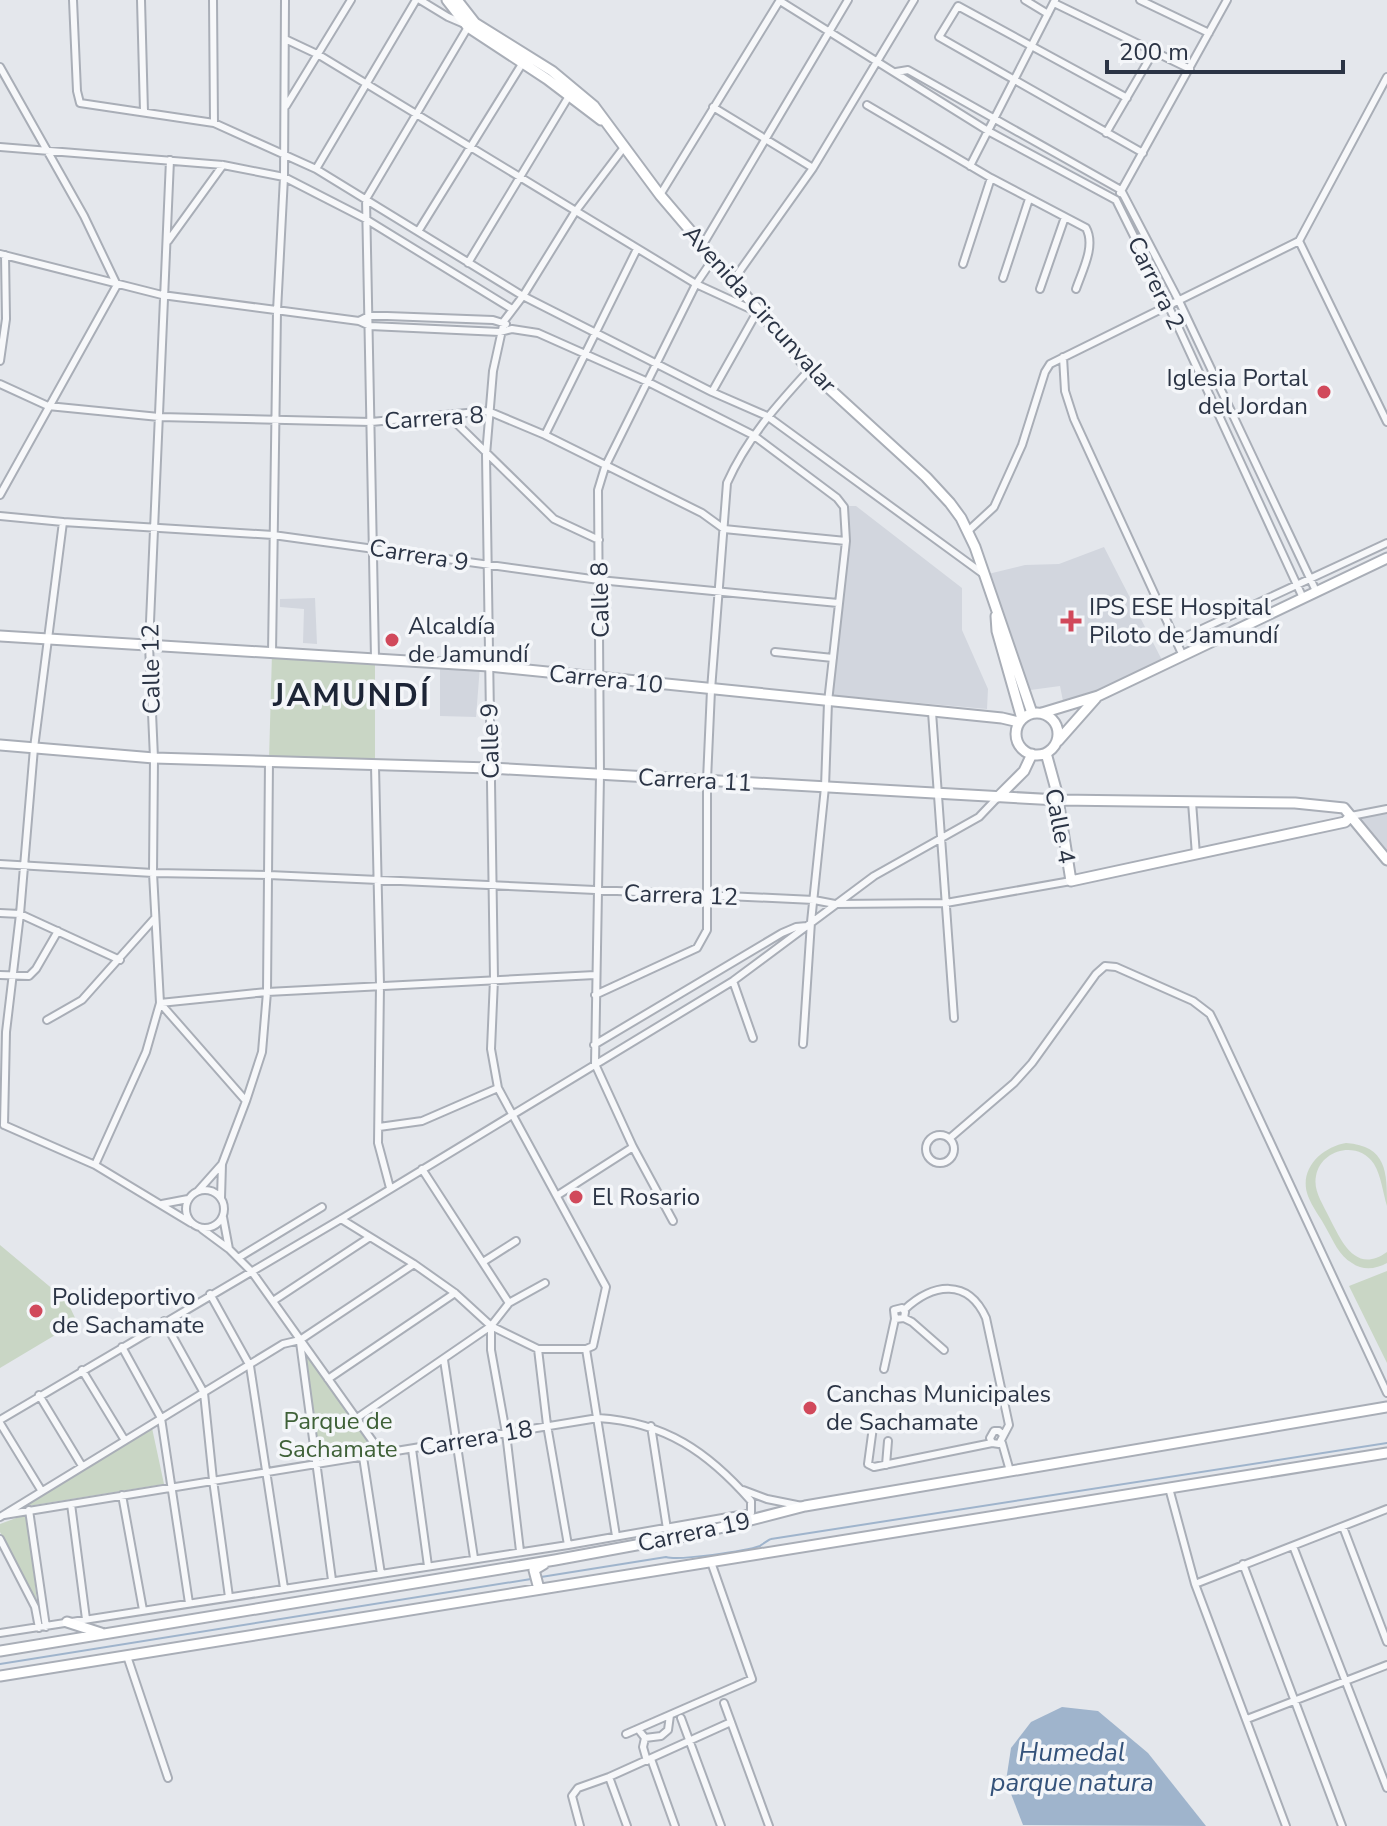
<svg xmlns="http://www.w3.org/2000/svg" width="1387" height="1826" font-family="'Nunito Sans',sans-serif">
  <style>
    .built { fill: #d2d6de }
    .green { fill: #c9d6c5 }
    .water { fill: #9fb4cc }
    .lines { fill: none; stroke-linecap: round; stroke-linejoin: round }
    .stream { stroke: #9fb4cc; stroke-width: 2 }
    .street-casing { stroke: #a9aeb7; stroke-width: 10 }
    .secondary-casing { stroke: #a9aeb7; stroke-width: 13 }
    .street { stroke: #f7f8fa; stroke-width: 6 }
    .secondary { stroke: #fff; stroke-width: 9 }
    .poi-dot { fill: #d1495b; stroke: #f4f6f9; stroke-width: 3 }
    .labels { text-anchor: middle; stroke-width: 7; stroke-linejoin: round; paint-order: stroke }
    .street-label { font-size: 24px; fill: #2b3445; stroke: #f4f6f9 }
    .poi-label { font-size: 24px; fill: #2b3445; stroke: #f4f6f9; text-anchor: start }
    .park-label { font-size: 24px; fill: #3f6138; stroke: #f4f6f9 }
    .water-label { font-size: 26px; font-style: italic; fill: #34527a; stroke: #f4f6f9 }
    .district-label { font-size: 32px; font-weight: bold; letter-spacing: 2px; fill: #1d2536; stroke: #f4f6f9 }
  </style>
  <rect width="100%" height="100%" fill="#e4e7ec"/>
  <path class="built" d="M848 506H856L962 588V630L988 689 987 709 831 695Z
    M1104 547 1164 664 1064 706 1060 686 1023 691 984 575 1025 565 1059 564Z
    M315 598 317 644 303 643 304 609 280 607V599Z
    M440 665 480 666 476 717 440 716Z
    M1387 809V860L1351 816Z"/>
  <path class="green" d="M272 653 375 658V766L269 760Z
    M1346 1143C1387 1146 1387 1172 1387 1206 1383 1193 1381 1175 1374 1164 1358 1140 1321 1149 1316 1176 1313 1191 1323 1204 1329 1217 1341 1240 1355 1275 1387 1252V1263C1376 1269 1363 1271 1352 1263 1339 1256 1333 1240 1326 1228 1321 1218 1312 1207 1308 1196 1298 1169 1322 1147 1346 1143Z
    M0 1245 67 1301 77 1322 0 1368Z
    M1387 1271V1363L1349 1286Z
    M300 1340 381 1453 315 1462Z
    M152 1428 164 1484 16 1508Z
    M27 1514 37 1602 0 1532V1524Z"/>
  <path class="water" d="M1062 1707 1098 1711 1148 1753 1206 1826 1023 1825 1006 1781 1011 1748 1031 1722Z"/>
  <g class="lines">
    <path class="stream" d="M541 1577 666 1557C679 1561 746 1551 760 1546 761 1545 770 1539 771 1539L1387 1443
      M0 1664 531 1579"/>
    <g class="street-casing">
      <path id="street" d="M73 0 77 91 80 103 214 123 316 169 523 296 712 392 767 416 982 573
        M141 0 144 112
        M213 0 214 123
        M420 0 448 17 462 23
        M1025 0 1048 14
        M1140 0 1209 33
        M780 1 988 131 1116 200 1169 307 1303 598
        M1054 3 1190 69
        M285 39 319 55 696 284 757 312 712 392
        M0 67 84 216 117 285 0 495
        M896 72 908 70 1121 190 1179 301 1316 591
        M1127 98 958 6 939 37 1143 153
        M867 105 991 178 1086 228C1096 246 1082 271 1076 289
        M286 106 351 0
        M713 107 813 168
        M1106 133 1154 51
        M0 147 223 165 284 177 364 218 512 309
        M970 166 1055 0
        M316 169 416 0
        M1120 193 1227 0
        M660 195 780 0
        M419 230 522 64
        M168 241 223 165
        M1299 241 1387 422
        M1299 241 1387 77
        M702 246 848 0
        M0 254 162 295 359 321 370 326 500 332 512 329 538 333 648 382 753 435 837 498 844 507 846 541 828 702 825 787 811 922 803 1044
        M468 263 569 96
        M963 264 991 178
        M1003 278 1029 199
        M732 282 813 168 914 0
        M1040 289 1065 217
        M359 321 369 316H387L493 320 506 324
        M1063 357 1065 391 1074 419 1183 656
        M0 361 6 319 5 255
        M0 384 48 406 159 417 371 422 488 411 545 435 702 513 724 529 846 541
        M448 415 554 519 599 540
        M545 435 637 249
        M0 516 63 522 273 535 599 580 838 603
        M968 531 994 507 1022 445 1045 372 1050 364 1299 241
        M1176 641 1387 543
        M775 652 833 658
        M272 653 277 311 284 177 285 0
        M375 658 366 199 468 27
        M932 712 954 1018
        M375 766 380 985 378 1143 390 1188
        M1192 802 1196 855
        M1351 816 1387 809
        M0 864 153 873 269 875 814 900 835 904 946 903 1071 881
        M0 913 20 914 120 960
        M0 975 29 976 36 969 58 931
        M733 981 753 1038
        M595 995 697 948 707 930V780L711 690 727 483C747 438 777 405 809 370
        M160 1003 267 992 595 975
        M160 1003 246 1101
        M47 1020 82 1000 155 918
        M594 1045 782 933 796 927 807 926
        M4 1125 6 1032 20 914 34 748 63 522
        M4 1125 95 1165 191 1223
        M379 1127 422 1121 498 1088
        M926 1149a14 14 0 1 1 28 0a14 14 0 1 1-28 0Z
        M950 1138 1014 1083 1032 1063 1096 974 1105 966 1116 967 1193 1001 1210 1014 1218 1030 1387 1393
        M95 1165 146 1052 160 1003 153 873 154 758 149 645 170 160
        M422 1169 509 1303
        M186 1209a19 19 0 1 1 38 0a19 19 0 1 1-38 0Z
        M198 1191 222 1164
        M558 1195 633 1147
        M221 1198 222 1164 246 1101 262 1052 267 992 269 761
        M162 1204 188 1199
        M223 1217 229 1249
        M341 1219 414 1264 455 1293 491 1326 538 1349H586L593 1346 606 1287 498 1088 491 1049 494 979 486 455 493 371 504 321 523 296 575 212 625 146
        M673 1221 633 1147 595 1064 600 775 598 490 605 467 696 284 713 259
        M202 1229 229 1249 252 1272 381 1453
        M238 1258 322 1207
        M483 1262 516 1241
        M210 1294 250 1366 284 1588
        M273 1301 370 1237
        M904 1318 905 1312 902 1308 894 1310 895 1319 904 1318 912 1322 944 1350
        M164 1321 204 1393 213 1480 229 1597
        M491 1326V1350L506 1433 520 1551
        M300 1342 332 1580
        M122 1347 161 1418 189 1603
        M538 1349 547 1425 568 1545
        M586 1349 616 1536
        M444 1360 474 1558
        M884 1369 895 1319
        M82 1370 124 1439
        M328 1379 455 1293
        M39 1395 82 1466
        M357 1418 491 1326 509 1303 545 1283
        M0 1420 341 1219 733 981 874 876 979 817 998 797
        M0 1423 41 1490
        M651 1426 667 1529
        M873 1427 868 1464 874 1467 992 1443 999 1444 1009 1425 986 1318C968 1278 933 1283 904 1310
        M992 1443 990 1438 994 1431H999L1003 1435
        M1002 1443 1010 1471
        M412 1449 428 1566
        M363 1457 381 1574
        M886 1465 888 1441
        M1169 1488 1195 1584 1286 1826
        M743 1490 767 1499 802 1506
        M122 1495 143 1610
        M71 1504 86 1619
        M29 1510 46 1627
        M4 1515 598 1418C665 1422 708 1452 751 1501V1513L746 1521
        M0 1517 283 1344 300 1340 414 1264
        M1343 1527 1387 1642
        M0 1539 35 1607 39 1628
        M1293 1546 1387 1788
        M1243 1564 1342 1826
        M1195 1584 1387 1509
        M0 1633 568 1545 751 1513
        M127 1656 168 1778
        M724 1703 769 1826
        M681 1718 721 1826
        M1247 1719 1387 1665
        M638 1729 645 1738 661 1736 668 1730 670 1715
        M626 1734 752 1679 711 1562
        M645 1738 643 1747 647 1761
        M651 1759 675 1826
        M609 1777 627 1826
        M580 1826 572 1796 578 1788 609 1777 731 1722"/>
    </g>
    <g class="secondary-casing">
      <path id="secondary" d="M447 0 468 27 547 79 601 120
        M457 0 475 23 552 71 594 106 660 195 809 370 926 477 950 503 961 518 975 547 1032 713
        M996 616 997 631 1022 719
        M0 636 489 666 1002 718 1019 722
        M1042 713 1098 696 1387 558
        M1016 734a21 21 0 1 1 42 0a21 21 0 1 1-42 0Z
        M1058 741 1096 698
        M0 745 154 758 490 768 1058 800 1295 803 1344 808 1387 860
        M1046 753 1057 793 1071 881 1345 822 1351 816
        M998 797 1024 771 1032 754
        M539 1589 534 1570 544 1564
        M67 1622 101 1633
        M0 1651 555 1560 696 1534 805 1506 1387 1407
        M0 1676 1387 1453"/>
    </g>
    <use href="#street" class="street"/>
    <use href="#secondary" class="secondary"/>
  </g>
  <g class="poi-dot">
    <circle cx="1324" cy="392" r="8"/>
    <path d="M1067 609h8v8h8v8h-8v8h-8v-8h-8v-8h8z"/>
    <circle cx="392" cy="640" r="8"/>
    <circle cx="576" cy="1197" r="8"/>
    <circle cx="36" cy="1311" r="8"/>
    <circle cx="810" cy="1408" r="8"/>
  </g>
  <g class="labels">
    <g class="street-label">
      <text transform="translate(1156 283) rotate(64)" y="8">Carrera 2</text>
      <text transform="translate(760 309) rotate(48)" y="8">Avenida Circunvalar</text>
      <text transform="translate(434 418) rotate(-4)" y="8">Carrera 8</text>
      <text transform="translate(419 555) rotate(9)" y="8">Carrera 9</text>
      <text transform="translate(600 600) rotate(-91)" y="8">Calle 8</text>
      <text transform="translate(151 669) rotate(-91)" y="8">Calle 12</text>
      <text transform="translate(606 679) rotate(6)" y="8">Carrera 10</text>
      <text transform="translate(490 741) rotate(-91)" y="8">Calle 9</text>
      <text transform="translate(695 780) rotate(3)" y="8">Carrera 11</text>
      <text transform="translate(1060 826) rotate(79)" y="8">Calle 4</text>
      <text transform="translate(681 895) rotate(2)" y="8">Carrera 12</text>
      <text transform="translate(476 1438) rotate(-10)" y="8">Carrera 18</text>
      <text transform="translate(694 1532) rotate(-12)" y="8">Carrera 19</text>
    </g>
    <g class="poi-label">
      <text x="1308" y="386" text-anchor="end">Iglesia Portal<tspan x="1308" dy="28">del Jordan</tspan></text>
      <text x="1089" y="615">IPS ESE Hospital<tspan x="1089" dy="28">Piloto de Jamundí</tspan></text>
      <text x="408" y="634">Alcaldía<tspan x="408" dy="28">de Jamundí</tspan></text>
      <text x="592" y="1205">El Rosario</text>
      <text x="52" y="1305">Polideportivo<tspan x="52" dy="28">de Sachamate</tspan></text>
      <text x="826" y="1402">Canchas Municipales<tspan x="826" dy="28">de Sachamate</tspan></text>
    </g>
    <g class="park-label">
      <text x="338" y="1429">Parque de<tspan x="338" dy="28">Sachamate</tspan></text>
    </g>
    <g class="water-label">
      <text x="1072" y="1761">Humedal<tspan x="1072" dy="30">parque natura</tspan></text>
    </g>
    <g class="district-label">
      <text x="352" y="706">JAMUNDÍ</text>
    </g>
  </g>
  <path d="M1107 60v12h236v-12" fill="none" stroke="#2b3445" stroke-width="4"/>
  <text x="1119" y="60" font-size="24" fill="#2b3445" stroke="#f4f6f9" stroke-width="6" paint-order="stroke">200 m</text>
</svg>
